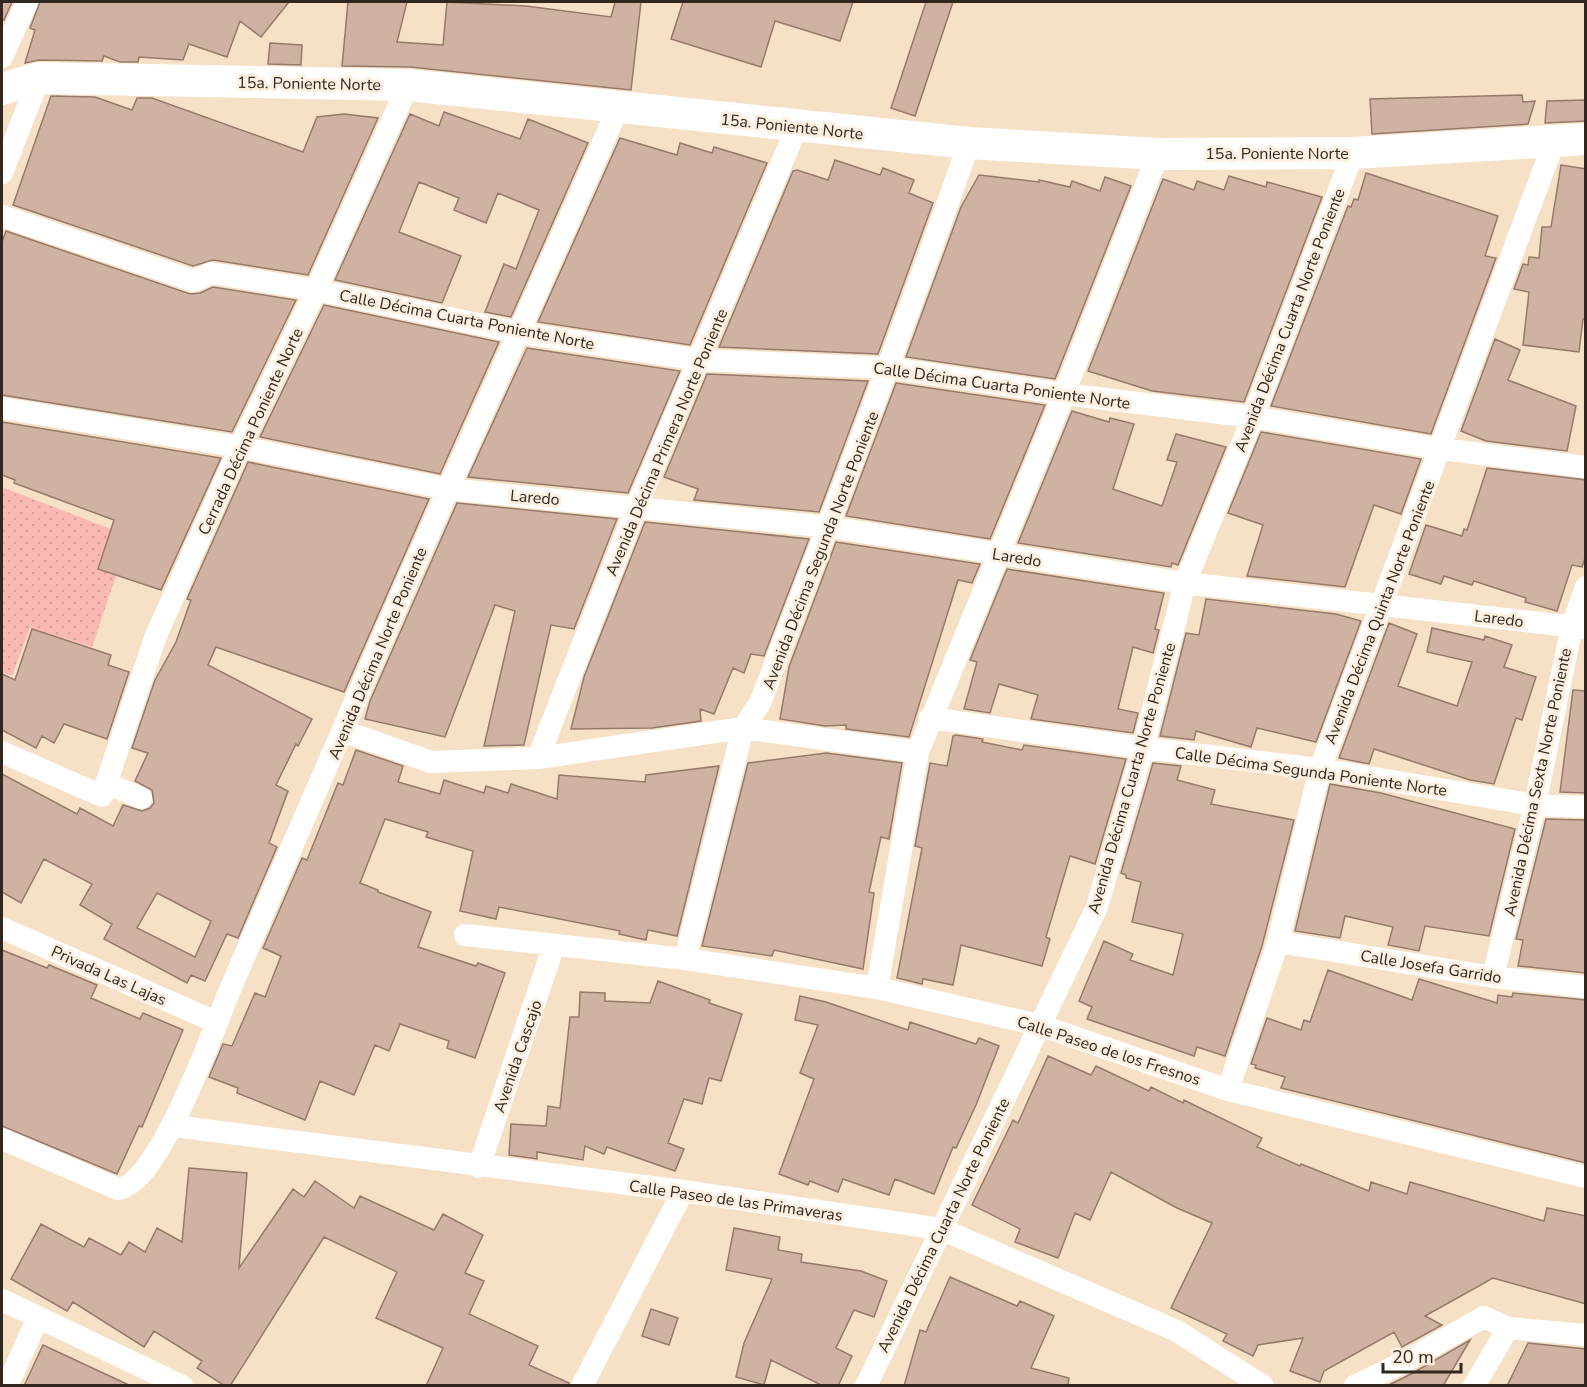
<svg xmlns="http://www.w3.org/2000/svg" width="1587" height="1387" font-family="'Nunito Sans',sans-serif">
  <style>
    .park { fill: url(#park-dots) }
    .building { fill: #d0b2a2; stroke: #96796a; stroke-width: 1.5; fill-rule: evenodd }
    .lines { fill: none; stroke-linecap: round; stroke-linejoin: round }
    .street { stroke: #fff; stroke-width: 22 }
    .secondary { stroke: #fff; stroke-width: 32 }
    .labels { text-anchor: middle; stroke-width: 6; stroke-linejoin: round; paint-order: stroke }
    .street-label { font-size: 16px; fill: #30281e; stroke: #fdf0e0 }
  </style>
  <defs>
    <pattern id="park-dots" width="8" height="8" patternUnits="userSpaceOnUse" patternTransform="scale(1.5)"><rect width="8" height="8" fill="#fabab3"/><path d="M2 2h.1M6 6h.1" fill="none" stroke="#d7a09a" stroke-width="1.8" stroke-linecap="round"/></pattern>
  </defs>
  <rect width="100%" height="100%" fill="#f6e1c7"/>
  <path class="park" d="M2 487 111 529 98 569 116 576 92 647 30 628 12 676 2 672Z"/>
  <path class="building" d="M2 2H12L4 20 2 19Z
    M40 2H289L261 37 240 21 227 57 189 44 183 60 139 57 138 62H120L104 56 102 61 39 60 25 63 35 30 30 28Z
    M348 2H407L397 42 443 45 447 2 526 6 611 17 615 2H641L631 90 410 67 342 66Z
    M683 2H853L840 41 775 21 761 67 671 39Z
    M926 2H953L915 116 891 108Z
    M270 43 302 45 301 65 268 64Z
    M1522 95 1523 102 1535 101 1528 124 1372 134 1370 99Z
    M51 96 95 97 132 110 137 98H152L303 152 317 117 344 114 378 118 308 275 213 260 193 266 13 205Z
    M1586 100V121L1545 123 1547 101Z
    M444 112 520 139 528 119 588 143 511 317 485 312 504 264 516 269 539 210 498 193 486 223 454 210 459 198 419 182 399 232 461 256 442 303 335 280 410 114 439 126Z
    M620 138 677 155 680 143 712 153 714 147 767 163 690 345 538 322Z
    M835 160 880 175 883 168 914 180 909 193 933 203 878 354 719 347 793 171 797 170 828 180Z
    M1561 165 1586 169V319H1583L1579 352 1523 345 1529 292 1514 289 1523 264 1528 265 1529 257 1539 258 1542 227H1551Z
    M1366 173 1498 216 1485 256 1496 258 1431 434 1271 406 1348 206 1351 207 1354 199 1358 200Z
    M979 175 1039 182V180L1070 187 1072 181 1100 191 1105 177 1131 186 1055 379 906 357 961 207Z
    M1229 176 1266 187 1267 182 1322 197 1244 402 1152 391 1088 371 1163 179 1194 190 1197 181 1224 190Z
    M6 231 190 294 200 293 213 287 296 300 232 432 2 395V242Z
    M324 305 499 342 440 474 260 437Z
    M1495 339 1520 350 1508 380 1576 406 1567 451 1486 441 1461 431Z
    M527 348 680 371 628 493 468 477Z
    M707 374 868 381 819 512 694 500 698 489 664 477Z
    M896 383 1045 405 990 539 846 516Z
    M1072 411 1109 422 1110 418 1134 424 1113 489 1162 506 1177 462 1167 460 1176 434 1226 447 1178 565 1172 563 1171 567 1018 543Z
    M2 422 221 458 161 590 98 569 114 520 14 483 15 480 2 475Z
    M1261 432 1421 459 1401 514 1374 505 1345 587 1247 576 1263 525 1228 513Z
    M248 462 429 499 344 692 216 647 208 665 312 719 298 746 296 744 276 785 288 791 269 843 277 847 238 938 227 934 205 981 191 975 187 983 104 939 112 924 80 905 92 884 44 859 21 903 2 892V774L77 814 80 808 113 826 123 805 142 811 150 808 154 803 152 790 135 781 148 753 132 748 155 680 176 642 191 600 187 599ZM157 893 211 921 195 957 137 928Z
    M1487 468 1586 480V555L1582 567 1572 565 1557 611 1525 602 1526 598 1474 581 1472 585 1444 576 1441 584 1409 574 1426 525 1462 536 1464 529 1467 530Z
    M457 503 617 519 574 629 551 625 524 745 484 746 515 611 495 605 445 737 365 719 370 701Z
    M645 522 809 539 764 656 751 654 744 673 733 668 714 714 700 709 701 721 652 728 571 729 584 677Z
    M836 542 980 564 972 583 958 580 909 737 846 729V725L825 726 780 719 789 667Z
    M1007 569 1164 593 1155 629 1159 630 1153 653 1133 647 1118 709 1138 713 1133 733 1031 719 1038 695 999 684 990 713 964 709 977 662 970 660Z
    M1206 599 1336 614 1361 621 1316 742 1257 728 1251 747 1196 731 1194 740 1160 736 1186 633 1199 635Z
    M1389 623 1417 634 1398 686 1457 706 1472 662 1427 652 1432 628 1484 640 1485 636 1512 645 1504 667 1536 677 1522 720 1516 718 1494 784 1470 780 1374 749 1369 764 1339 758Z
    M32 629 111 655 108 665 129 672 107 739 64 724 54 743 42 736 36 748 2 730V674L15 680Z
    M1573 690 1586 691V793L1560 792Z
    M956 735 983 739 982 742 1022 750 1024 745 1126 759 1095 864 1070 856 1046 937 1050 939 1042 966 961 945 953 985 923 979 922 984 897 978 922 848 915 846 930 763 947 766 953 736Z
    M356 750 403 766 398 782 440 794 444 780 484 793 486 786 508 793 511 784 557 799 559 775 645 782 646 775 719 766 677 936 648 930 646 940 619 934 620 931 499 907 496 919 460 911 473 851 426 837 428 832 385 819 360 883 378 890V892L431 912 418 947 476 966 478 963 505 973 475 1058 447 1048 449 1041 400 1024 389 1051 375 1045 354 1095 320 1081 305 1120 237 1093 238 1088 209 1077 223 1044 232 1046 255 993 265 997 281 956 263 948 302 858 307 860 338 783 343 785Z
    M826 753 902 763 889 839 881 837 869 892 874 893 863 969 774 950 772 956 702 946 748 763Z
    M1153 763 1181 766 1177 780 1215 790 1211 804 1294 820 1262 946 1225 1056 1197 1047 1194 1056 1087 1019 1092 1007 1079 1001 1104 941 1133 954 1130 960 1173 975 1183 934 1132 922 1141 882 1126 878V875L1121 873Z
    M1330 784 1381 793 1515 829 1489 936 1425 926 1419 951 1388 945 1393 927 1345 916 1340 938 1295 931Z
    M1546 819 1586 820V973L1518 966 1523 940 1516 939Z
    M2 950 47 968 49 965 97 985 91 998 140 1019 143 1013 183 1030 142 1127 139 1126 117 1174 2 1126Z
    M1328 970 1412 1000 1419 979 1497 1003 1498 995 1512 997 1513 993 1586 1000V1163L1281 1088 1285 1077 1255 1068 1256 1065 1251 1064 1267 1018 1301 1030 1304 1020 1310 1022Z
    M658 981 710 1000 709 1003 742 1014 721 1081 709 1078 702 1104 684 1099 668 1143 684 1149 675 1171 607 1147 604 1154 585 1146 583 1160 537 1152V1159L509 1155 511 1124 546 1126 548 1106 560 1108 570 1017H579L580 992 605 993V1001L650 1003Z
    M800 996 826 1002 908 1030 910 1022 976 1044 979 1038 999 1046 976 1105 956 1148 953 1147 934 1194 895 1179 889 1195 843 1179 838 1192 810 1181 808 1185 779 1174 814 1079 800 1073 818 1025 795 1020Z
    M1048 1056 1091 1075 1096 1066 1149 1091 1151 1087 1183 1103 1184 1100 1262 1138 1257 1147 1300 1166 1301 1164 1369 1191 1371 1182 1407 1194 1410 1182 1544 1221 1547 1208 1586 1216V1304L1493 1278 1425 1316 1442 1325 1402 1347 1394 1332 1324 1371 1320 1382 1290 1371 1303 1338 1258 1345 1253 1356 1223 1341 1227 1334 1171 1308 1212 1223 1177 1208 1111 1172 1090 1220 1075 1213 1058 1258 1015 1242 1020 1229 972 1205 1013 1120 1018 1123Z
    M189 1168 247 1173 239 1268 293 1189 304 1197 315 1181 354 1208 360 1196 434 1230 443 1214 483 1235 465 1273 484 1281 469 1314 538 1346 529 1365 569 1383V1386H426L443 1348 376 1318 397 1272 324 1237 230 1386H225L197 1368 202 1361 154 1331 144 1347 73 1302 67 1311 11 1279 41 1224 84 1247 89 1238 121 1255 129 1242 145 1252 157 1228 182 1242Z
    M734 1228 780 1237 778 1250 802 1254 801 1262 861 1271 887 1281 874 1317 854 1310 836 1348 852 1356 838 1386H823L771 1360 764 1385 736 1377 744 1343 772 1279 726 1270Z
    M950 1277 1017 1306 1020 1301 1054 1316 1031 1368 1069 1378 1068 1386H904L920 1330 926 1332Z
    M651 1309 678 1318 669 1345 642 1336Z
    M1470 1340 1443 1386H1387L1411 1374Z
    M1528 1343 1586 1349V1386H1507Z
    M43 1345 131 1386H24Z"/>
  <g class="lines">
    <path class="street" d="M2 57 27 2
      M2 173 39 78
      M2 216 194 281 211 273 316 290 521 333 700 360 890 368 1064 394 1253 417 1441 449 1586 467
      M2 408 240 447 448 489 829 527 1185 583 1586 628
      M930 718 1143 748 1320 769 1535 805 1586 807
      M343 731 431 762 538 758 743 728 918 752
      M2 752 102 796 155 638 240 447 316 290 408 85
      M538 758 637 506 797 127
      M106 783 141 798
      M2 928 216 1022
      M465 935 685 959 877 988 1039 1025 1228 1090 1586 1177
      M1278 942 1493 977 1586 987
      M685 959 743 728 760 703C832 517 903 331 969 143
      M1493 977 1535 805 1572 626 1586 587
      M877 988 918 752 1064 394 1158 154
      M1228 1090 1278 942 1320 769 1554 142
      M174 1126 683 1191 941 1229 1177 1331 1263 1386
      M2 1139 118 1189C161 1184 217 1018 235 978 291 852 344 724 400 598 472 434 547 272 618 108
      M479 1167 554 945
      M2 1300 182 1386
      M7 1386 38 1318
      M582 1386 683 1191
      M866 1386 1097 907 1143 748 1185 583 1253 417 1353 153
      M1355 1386 1404 1362 1484 1317 1508 1328 1586 1335
      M1474 1386 1508 1328"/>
    <path class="secondary" d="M2 89 39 78 408 85 969 143 1158 154 1353 153 1586 139"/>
  </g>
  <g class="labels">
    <g class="street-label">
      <text transform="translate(309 83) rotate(1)" y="6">15a. Poniente Norte</text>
      <text transform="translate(792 126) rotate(6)" y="6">15a. Poniente Norte</text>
      <text x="1277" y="159">15a. Poniente Norte</text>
      <text transform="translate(467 319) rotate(11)" y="6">Calle Décima Cuarta Poniente Norte</text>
      <text transform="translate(1289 320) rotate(-69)" y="6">Avenida Décima Cuarta Norte Poniente</text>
      <text transform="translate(1002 385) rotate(8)" y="6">Calle Décima Cuarta Poniente Norte</text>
      <text transform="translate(250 431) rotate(-65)" y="6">Cerrada Décima Poniente Norte</text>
      <text transform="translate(666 442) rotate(-67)" y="6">Avenida Décima Primera Norte Poniente</text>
      <text transform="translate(535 497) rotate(5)" y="6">Laredo</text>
      <text transform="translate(820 550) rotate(-69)" y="6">Avenida Décima Segunda Norte Poniente</text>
      <text transform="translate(1017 557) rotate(9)" y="6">Laredo</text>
      <text transform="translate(1379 612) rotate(-69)" y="6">Avenida Décima Quinta Norte Poniente</text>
      <text transform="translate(1499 618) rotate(7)" y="6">Laredo</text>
      <text transform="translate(377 653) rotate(-67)" y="6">Avenida Décima Norte Poniente</text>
      <text transform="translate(1311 771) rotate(8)" y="6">Calle Décima Segunda Poniente Norte</text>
      <text transform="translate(1131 778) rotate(-74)" y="6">Avenida Décima Cuarta Norte Poniente</text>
      <text transform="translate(1537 782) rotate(-78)" y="6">Avenida Décima Sexta Norte Poniente</text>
      <text transform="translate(1431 966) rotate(9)" y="6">Calle Josefa Garrido</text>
      <text transform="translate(109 975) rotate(24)" y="6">Privada Las Lajas</text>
      <text transform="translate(1109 1050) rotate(18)" y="6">Calle Paseo de los Fresnos</text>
      <text transform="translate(517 1056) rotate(-71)" y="6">Avenida Cascajo</text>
      <text transform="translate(736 1200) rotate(8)" y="6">Calle Paseo de las Primaveras</text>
      <text transform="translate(943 1225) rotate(-64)" y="6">Avenida Décima Cuarta Norte Poniente</text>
    </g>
  </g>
  <rect width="1587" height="1387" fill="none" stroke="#30281e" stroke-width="6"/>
  <path d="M1383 1363v9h78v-9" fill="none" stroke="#30281e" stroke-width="3"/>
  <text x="1392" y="1363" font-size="18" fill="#30281e" stroke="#fdf0e0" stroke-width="4.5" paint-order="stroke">20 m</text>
</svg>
